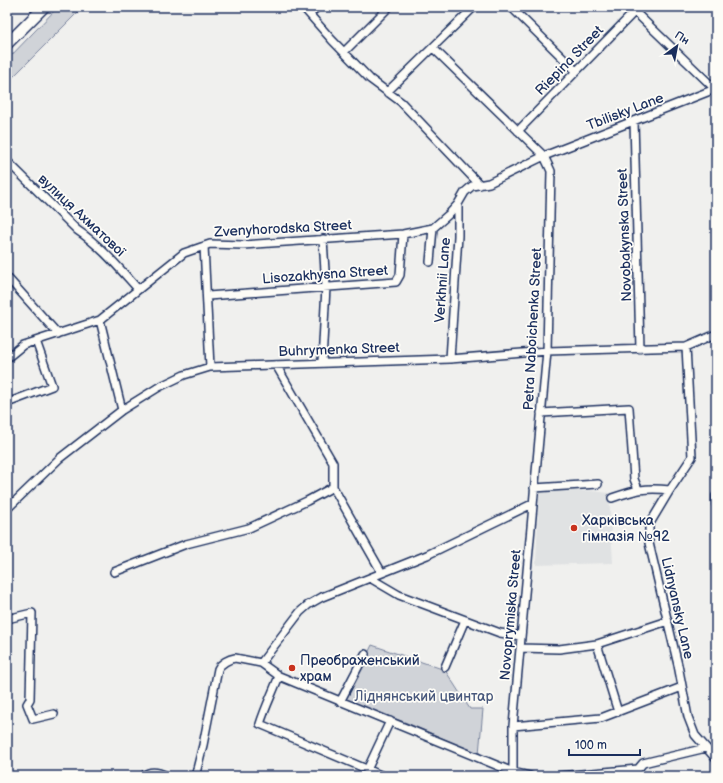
<svg xmlns="http://www.w3.org/2000/svg" width="723" height="783" font-family="'Balsamiq Sans',sans-serif">
  <style>
    .built { fill: #e0e2e3 }
    .green { fill: #d0d3d8; stroke: #76819b }
    .lines { fill: none; stroke-linecap: round; stroke-linejoin: round }
    .minor-casing { stroke: #1b2f5e; stroke-width: 10 }
    .highway-casing { stroke: #1b2f5e; stroke-width: 13 }
    .minor { stroke: #fdfcf7; stroke-width: 7 }
    .highway { stroke: #fdfcf7; stroke-width: 10 }
    .poi-dot { fill: #c8321e; stroke: #fdfcf7; stroke-width: 1.5 }
    .labels { text-anchor: middle; stroke-width: 3.5; stroke-linejoin: round; paint-order: stroke }
    .street-label { font-size: 14px; fill: #1b2f5e; stroke: #fdfcf7 }
    .poi-label { font-size: 14px; fill: #1b2f5e; stroke: #fdfcf7; text-anchor: start }
    .park-label { font-size: 14px; fill: #48587c; stroke: #fdfcf7 }
  </style>
  <rect width="100%" height="100%" fill="#f0f0ee"/>
  <filter id="ink" filterUnits="userSpaceOnUse"><feTurbulence type="fractalNoise" baseFrequency=".025" numOctaves="2"/><feDisplacementMap in="SourceGraphic" scale="8" xChannelSelector="R" yChannelSelector="G"/><feConvolveMatrix kernelMatrix="1 2 1 2 8 2 1 2 1" color-interpolation-filters="sRGB"/></filter>
  <g filter="url(#ink)">
    <path class="built" d="M539 491H592L609 493 613 563 536 565Z"/>
    <path class="green" d="M58 7H83L7 83V60Z
      M372 645 445 670 470 709H483L479 754 407 723 345 700Z"/>
    <g class="lines">
      <g class="minor-casing">
        <path id="minor" d="M303 7 332 40 370 79 401 102 480 185
          M511 7 576 71
          M630 7 716 90
          M310 14 317 7
          M433 48 544 156 551 171 547 351 513 726V776
          M344 52 389 7
          M387 92 474 7
          M634 121 640 349
          M518 131 639 7
          M7 161 77 230C101 246 119 268 138 289
          M204 246 210 367
          M430 262 433 228
          M7 277 58 334
          M208 296 396 282 400 275 403 234
          M100 320 122 410
          M686 347 692 457 670 490 649 525V543L678 665 688 717 695 735 716 759
          M7 358 23 345 100 320 184 253 210 244 243 245 403 234 433 228 448 215 458 204 465 192 472 186 489 183 544 156 715 89
          M450 359 458 236V204
          M322 362 326 287 323 239
          M276 365 333 463V487L382 573
          M7 403 52 386 36 341
          M541 413 629 408 634 479 638 489
          M534 488 598 484
          M716 496V504
          M612 498C635 490 645 487 670 490
          M7 509 60 458 122 410 159 387 184 375 210 367 450 359 547 351 686 347 716 334
          M114 572 186 544 249 528 307 501 333 487
          M370 578 399 595 500 633 521 636
          M7 619 32 613 30 699 27 704 33 719 54 714
          M597 644 618 712
          M520 648 559 649 597 644 668 621
          M261 663 300 612 308 605 322 597 427 555 532 504
          M445 667 465 620
          M279 676C273 692 265 708 260 724L383 776
          M340 702 365 654
          M513 726 601 718 682 687
          M638 769 643 763 706 748
          M367 770 390 721
          M143 776C150 770 159 772 167 776
          M197 776 196 773 203 745 218 669C221 663 229 659 235 658L261 663 279 676 513 772 530 776
          M558 776 638 769V776"/>
      </g>
      <g class="highway-casing">
        <path id="highway" d="M7 44 44 7"/>
      </g>
      <use href="#minor" class="minor"/>
      <use href="#highway" class="highway"/>
    </g>
  </g>
  <g class="poi-dot">
    <circle cx="574" cy="528" r="4"/>
    <circle cx="292" cy="668" r="4"/>
  </g>
  <g class="labels">
    <g class="street-label">
      <text transform="translate(569 60) rotate(-46)" y="5">Riepina Street</text>
      <text transform="translate(625 111) rotate(-21)" y="5">Tbilisky Lane</text>
      <text transform="translate(82 215) rotate(43)" y="5">вулиця Ахматової</text>
      <text transform="translate(283 228) rotate(-3)" y="5">Zvenyhorodska Street</text>
      <text transform="translate(624 235) rotate(-92)" y="5">Novobakynska Street</text>
      <text transform="translate(325 274) rotate(-4)" y="5">Lisozakhysna Street</text>
      <text transform="translate(442 280) rotate(-86)" y="5">Verkhnii Lane</text>
      <text transform="translate(532 329) rotate(-87)" y="5">Petra Naboichenka Street</text>
      <text transform="translate(339 349) rotate(-2)" y="5">Buhrymenka Street</text>
      <text transform="translate(678 608) rotate(77)" y="5">Lidnyansky Lane</text>
      <text transform="translate(510 615) rotate(-85)" y="5">Novoprymiska Street</text>
    </g>
    <g class="poi-label">
      <text x="582" y="525">Харківська<tspan x="582" dy="16">гімназія №92</tspan></text>
      <text x="300" y="665">Преображенський<tspan x="300" dy="16">храм</tspan></text>
    </g>
    <g class="park-label">
      <text x="424" y="701">Ліднянський цвинтар</text>
    </g>
  </g>
  <rect width="723" height="783" fill="none" stroke="#fdfcf7" stroke-width="24"/>
  <rect x="12" y="12" width="699" height="759" fill="none" stroke="#1b2f5e" stroke-width="1.5" filter="url(#ink)"/>
  <g transform="translate(677 46) rotate(32)" stroke="#fdfcf7" stroke-width="3" paint-order="stroke">
  <path d="M0-3L7 15L0 10L-7 15Z" fill="#1b2f5e"/>
  <text y="-6" font-size="11" font-weight="bold" text-anchor="middle" fill="#1b2f5e">Пн</text>
  </g>
  <path d="M569 749v6h71v-6" fill="none" stroke="#1b2f5e" stroke-width="2"/>
  <text x="575" y="749" font-size="12" fill="#1b2f5e" stroke="#fdfcf7" stroke-width="3" paint-order="stroke">100 m</text>
</svg>
